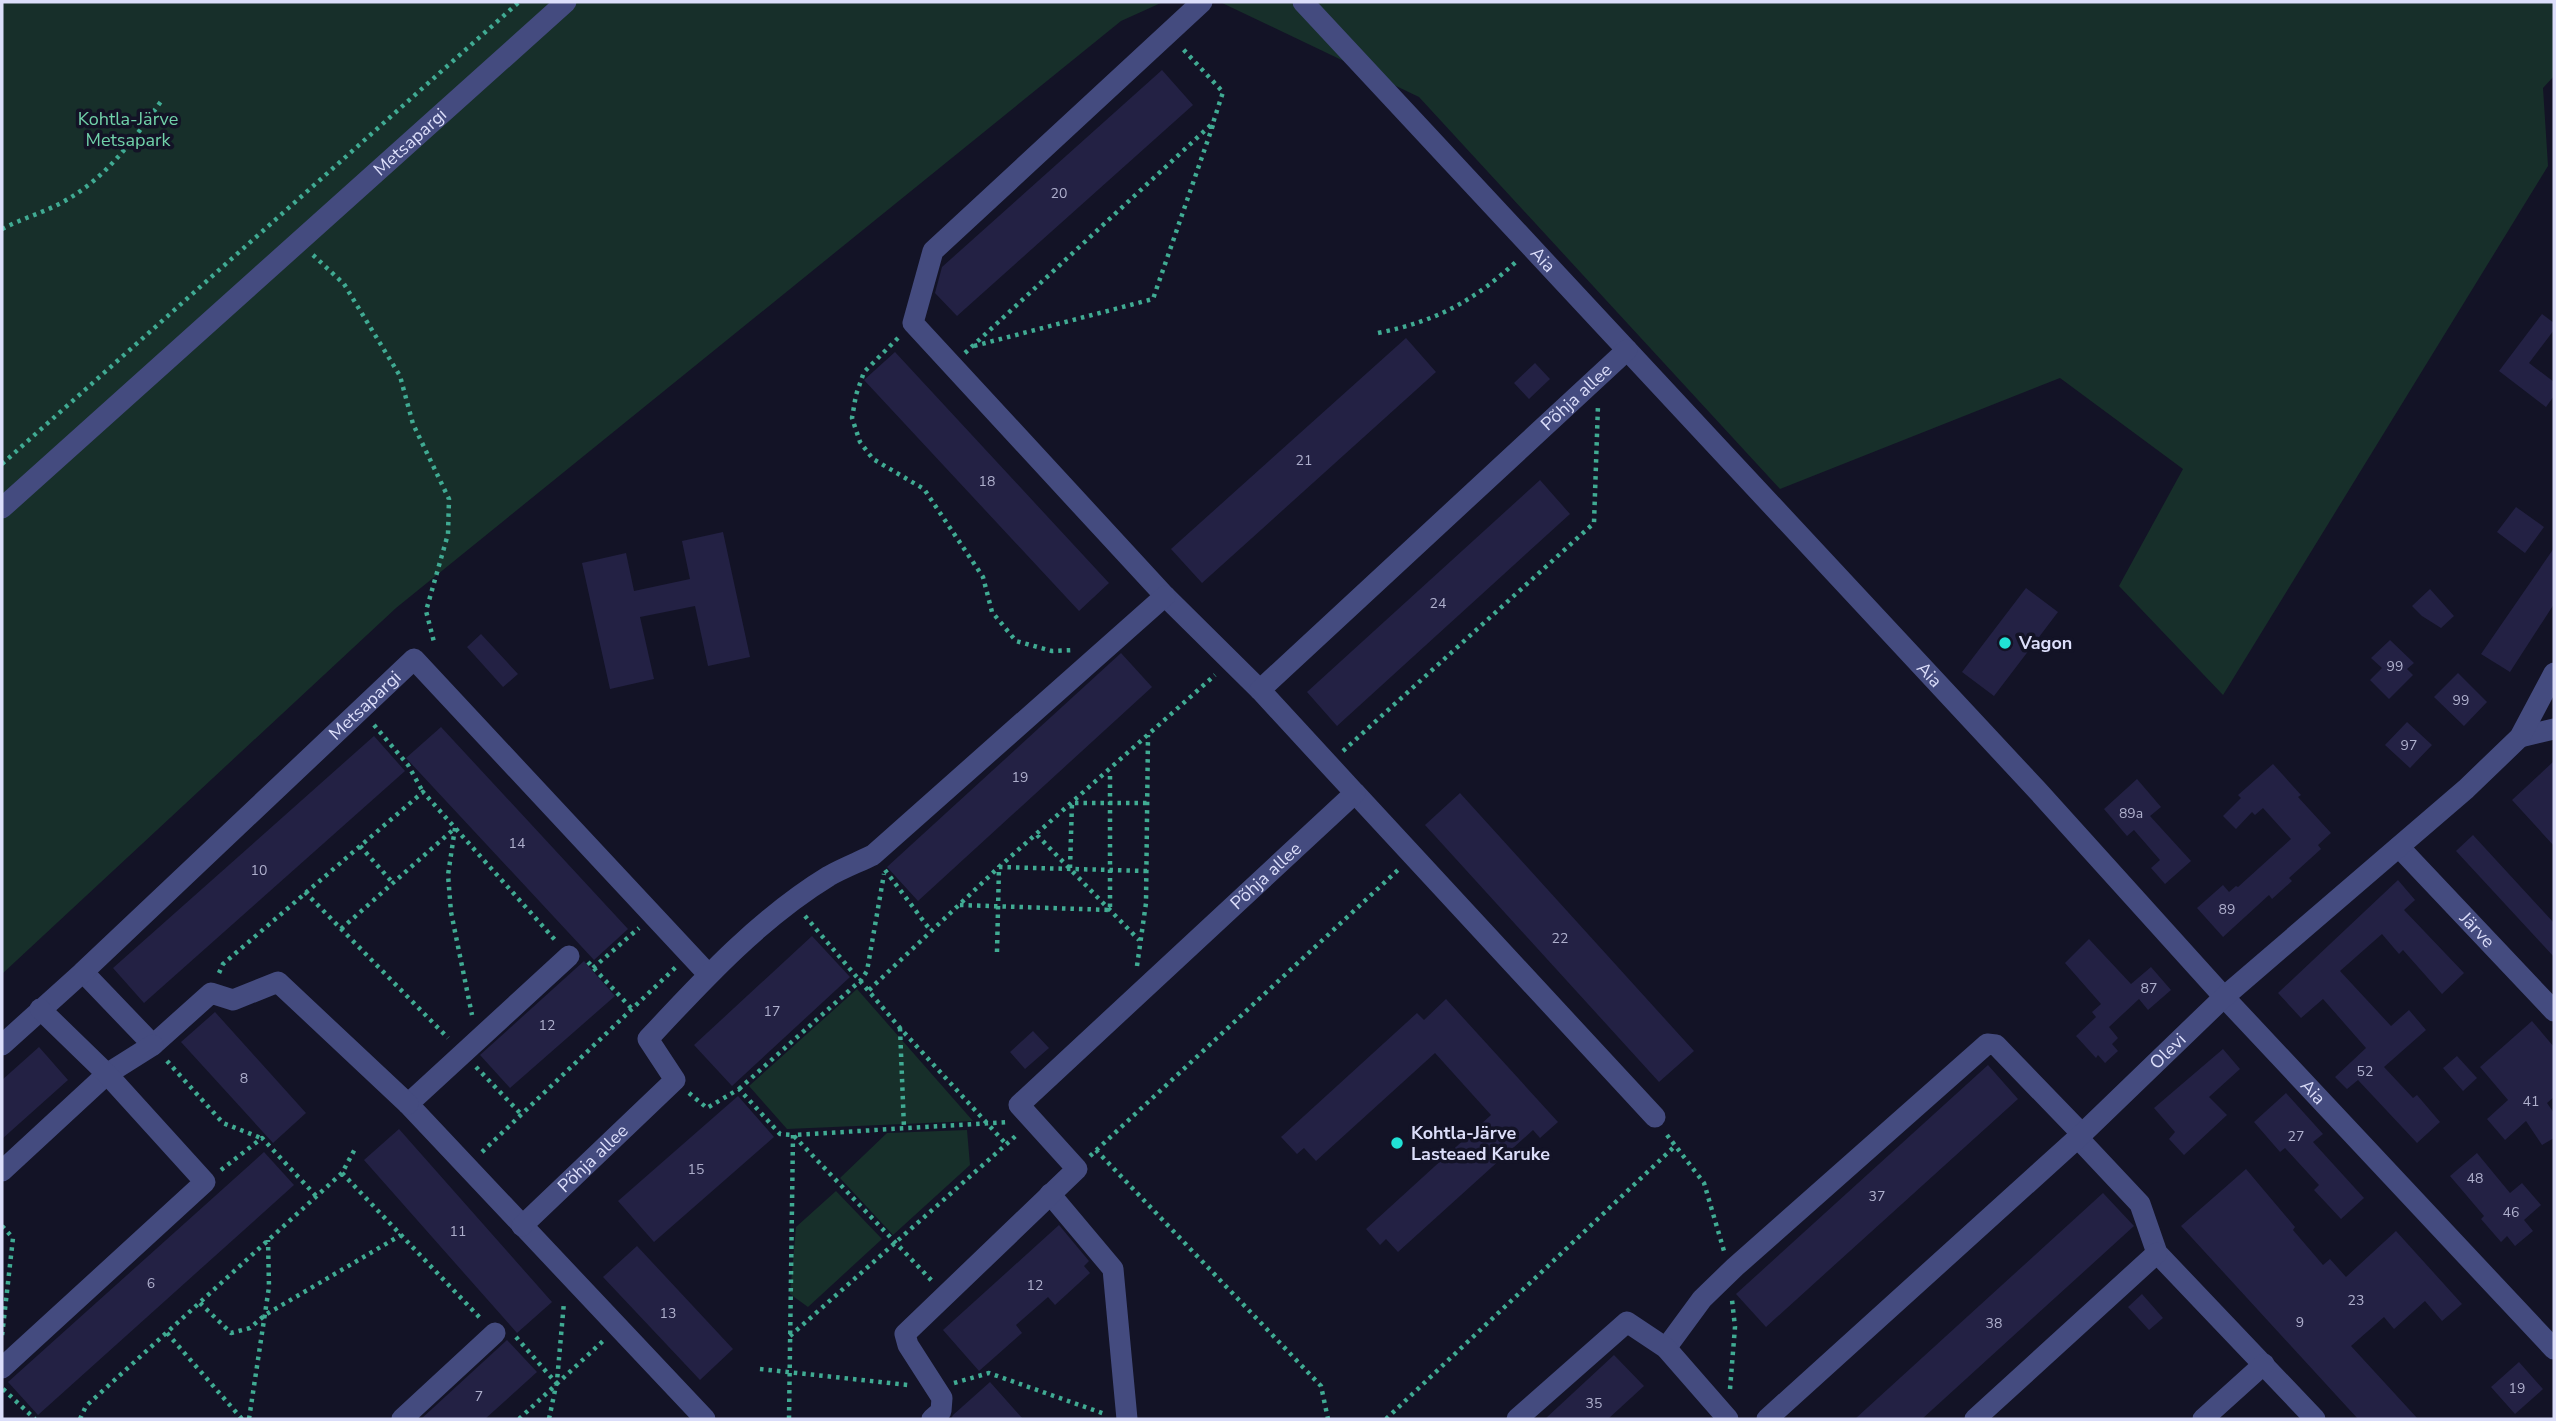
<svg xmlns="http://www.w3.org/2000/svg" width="2556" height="1421" font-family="'Nunito Sans',sans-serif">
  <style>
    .green { fill: #172f2a }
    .building { fill: #232144 }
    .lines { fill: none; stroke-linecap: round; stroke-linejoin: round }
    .path { stroke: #40ab93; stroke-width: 4.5; stroke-dasharray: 3.5 5; stroke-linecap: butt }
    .minor { stroke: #444b7f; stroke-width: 21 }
    .poi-dot { fill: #21e2d6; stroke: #131326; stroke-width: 2.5 }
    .labels { text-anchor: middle; stroke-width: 7; stroke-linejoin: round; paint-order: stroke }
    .number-label { font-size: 14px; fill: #aeafcc }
    .park-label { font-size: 18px; fill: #71d2aa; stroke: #131326 }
    .street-label { font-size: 18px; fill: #dcdefa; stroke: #131326 }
    .poi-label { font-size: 18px; font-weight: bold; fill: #dcdefa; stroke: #131326; text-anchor: start }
  </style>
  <rect width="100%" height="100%" fill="#131326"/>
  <path class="green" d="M2 2H1163L1121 21 396 608 2 974Z
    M1220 2H2554V76L2543 88 2548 166 2223 695 2119 586 2183 469 2060 378 1780 489 1419 97Z
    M857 989 973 1121 787 1129 749 1086Z
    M967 1130 970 1165 893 1235 840 1178 887 1133Z
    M836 1191 882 1239 808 1307 790 1294 796 1227Z"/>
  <path class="building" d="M1162 70 1193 105 957 316 935 293 942 267Z
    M2542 314 2554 323V330L2529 363 2554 382V396L2546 407 2499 371Z
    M1406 338 1436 372 1202 583 1171 549Z
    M895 352 1109 583 1079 611 864 380Z
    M1535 363 1550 379 1529 399 1514 383Z
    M1540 480 1570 514 1337 726 1307 692Z
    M2516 507 2544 527 2525 553 2497 532Z
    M723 532 750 657 708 666 695 606 640 617 654 679 610 689 582 563 626 553 634 591 690 579 682 541Z
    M2554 548V604L2510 672 2481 654Z
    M2026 588 2058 612 1994 696 1962 672Z
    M2430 589 2454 616 2441 628 2422 616 2412 606Z
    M481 634 518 674 503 687 467 647Z
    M2390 640 2414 663 2407 669 2413 675 2389 699 2370 680 2382 668 2371 658Z
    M1121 653 1152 687 918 901 887 867Z
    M2458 673 2487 702 2464 726 2434 697Z
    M2407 722 2432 745 2410 768 2385 745Z
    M441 727 628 929 594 960 406 758Z
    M374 736 405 771 144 1003 113 968Z
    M2554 761V846L2512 800Z
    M2273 764 2301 795 2298 797 2331 833 2318 845 2321 849 2289 878 2292 881 2272 899 2269 895 2223 937 2197 908 2223 885 2229 892 2236 886 2238 887 2291 839 2263 808 2255 815 2252 812 2236 829 2223 816 2241 798 2238 795Z
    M2137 779 2161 807 2150 816 2191 861 2165 884 2151 868 2160 860 2134 830 2127 836 2104 809Z
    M1460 793 1694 1051 1659 1082 1425 825Z
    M2473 835 2554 923V957L2456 851Z
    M2398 880 2415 900 2404 910 2464 973 2442 994 2403 950 2399 954 2382 934 2340 971 2391 1026 2409 1010 2426 1030 2384 1067 2413 1098 2417 1095 2440 1122 2417 1143 2358 1080 2347 1089 2335 1077 2366 1048 2323 999 2301 1018 2278 993Z
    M812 936 850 977 732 1086 694 1045Z
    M2089 939 2131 984 2151 967 2171 990 2148 1010 2139 999 2109 1027 2118 1038 2112 1044 2118 1051 2105 1063 2098 1055 2096 1058 2076 1036 2096 1017 2092 1012 2101 1004 2065 963Z
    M584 961 615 996 510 1088 480 1055Z
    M1446 999 1558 1122 1540 1138 1533 1130 1398 1252 1386 1239 1380 1245 1366 1229 1491 1115 1435 1053 1316 1161 1304 1148 1297 1154 1281 1137 1417 1013 1424 1020Z
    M215 1012 306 1113 273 1143 181 1042Z
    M2532 1021 2554 1047V1097L2547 1103 2554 1113V1138L2542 1145 2526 1121 2505 1140 2487 1119 2508 1100 2480 1067Z
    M1033 1031 1049 1048 1025 1069 1010 1052Z
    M39 1047 68 1080 2 1139V1080Z
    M2223 1049 2240 1069 2209 1097 2227 1115 2184 1155 2169 1139 2175 1132 2154 1108Z
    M2457 1056 2477 1078 2463 1091 2443 1068Z
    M1988 1065 2018 1099 1766 1327 1736 1294Z
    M2286 1093 2323 1134 2313 1142 2364 1198 2341 1219 2314 1190 2319 1185 2285 1148 2280 1152 2254 1122Z
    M738 1096 774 1137 654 1242 618 1201Z
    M399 1129 552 1302 517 1333 364 1160Z
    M264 1152 294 1185 38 1415 8 1382Z
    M2477 1153 2510 1193 2522 1183 2541 1205 2524 1220 2533 1231 2515 1246 2507 1236 2501 1242 2481 1219 2484 1216 2450 1176Z
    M2246 1169 2295 1227 2293 1230 2323 1265 2330 1259 2346 1277 2396 1231 2462 1304 2442 1321 2425 1301 2394 1329 2384 1317 2351 1346 2418 1419H2358L2181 1226Z
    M2103 1193 2134 1226 1922 1419H1855Z
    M1059 1225 1089 1261 1084 1266 1090 1273 1055 1305 1048 1297 1016 1325 1022 1333 979 1371 943 1330Z
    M637 1246 733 1349 700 1380 603 1277Z
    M2142 1294 2163 1318 2149 1330 2128 1307Z
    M507 1340 537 1372 485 1419H421Z
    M1614 1355 1644 1386 1608 1419H1545Z
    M2519 1362 2543 1389 2515 1414 2491 1387Z
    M990 1382 1023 1419H951L953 1415Z"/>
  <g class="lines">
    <path class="path" d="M2 229C21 219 42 213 61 203 106 179 133 140 162 100
      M313 255 344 284 400 376 413 424 449 499 448 534 426 611 434 642
      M1378 333C1437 321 1474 301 1518 260
      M898 338 864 372 856 395 852 418 860 442 873 459 924 489 983 577 992 612 1016 641 1052 651 1073 650
      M974 346 1153 299 1213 125
      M965 353 1213 123 1223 92 1181 47
      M2 464 519 2
      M374 725 408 765 423 792
      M1343 751 1594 523 1598 405
      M455 828 448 875 451 912 472 1015
      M1037 835 1139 940
      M360 846 393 883
      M1070 868 1072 803H1147
      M885 870 931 931
      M305 892 448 1038
      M960 905 1110 910V771
      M805 916 900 1028 1006 1144
      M341 929 455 828
      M997 952 999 867 1147 871
      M588 962 632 1009
      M1137 966 1146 903 1148 735
      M593 968 639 928
      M219 973 223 964 423 792 556 941
      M869 990 999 867 1215 675
      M900 1028 904 1128
      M167 1061 223 1123 261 1138
      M476 1067 521 1114
      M739 1089 861 980 867 971 884 874
      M689 1093 707 1108 739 1089 780 1134 793 1135 933 1282
      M1667 1135 1704 1183 1724 1251
      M1096 1150 1321 1386 1328 1419
      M482 1152 676 967
      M1090 1156 1399 869
      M221 1170 262 1138 317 1197
      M342 1173 482 1320
      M2 1226 13 1238 2 1336
      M200 1303 231 1333 250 1328 265 1315 401 1235
      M167 1333 242 1419
      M790 1336 1019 1133
      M516 1337 557 1384
      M760 1369 908 1385
      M954 1383 989 1373 1105 1414
      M3 1389 35 1419
      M1730 1389 1735 1327 1732 1300
      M80 1419 86 1406 342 1173 356 1147
      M249 1419 269 1287 268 1240
      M519 1419 603 1341
      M549 1419 557 1381 564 1302
      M789 1419 793 1135 1008 1122
      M1386 1419 1675 1146"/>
    <g class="minor">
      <path d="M1202 2 933 251 913 323 1165 596 1260 690"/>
      <path id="s1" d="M1303 2 2037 790 2224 997 2554 1349"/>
      <path id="s2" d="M2 508 566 2"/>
      <path d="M2520 737 2554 729"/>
      <path d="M1355 793 1655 1117"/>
      <path id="s3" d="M2399 847 2554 1011"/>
      <path d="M569 956 408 1104 705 1419"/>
      <path d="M83 972 153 1045 211 993 233 1000 278 982 408 1104"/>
      <path id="s4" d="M2 1045 83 972 414 659 708 974"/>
      <path d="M2078 1138 2140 1204 2157 1253 2315 1419"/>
      <path d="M2 1171 107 1074 153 1045"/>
      <path d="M1050 1194 1113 1269 1127 1419"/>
      <path id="s5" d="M522 1226 675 1080 648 1039C703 980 760 918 829 876 843 868 859 862 873 855L1165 596"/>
      <path d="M1666 1348 1702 1299 1735 1267 1987 1044 1996 1045 2082 1134"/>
      <path d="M2 1368 205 1182 107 1074 40 1009"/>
      <path d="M402 1419 495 1333"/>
      <path id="s6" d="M932 1419 941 1411 942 1398 908 1345 905 1334 1077 1169 1019 1105 1355 793 1260 690 1627 350"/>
      <path d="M1517 1419 1627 1322 1666 1348 1728 1419"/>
      <path id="s7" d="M1767 1419 2082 1134 2224 997 2466 789 2520 737 2554 673"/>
      <path d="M1975 1419 2157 1253"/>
      <path d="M2203 1419 2264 1364"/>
    </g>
  </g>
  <g class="poi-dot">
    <circle cx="2005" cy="643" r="7"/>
    <circle cx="1397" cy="1143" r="7"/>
  </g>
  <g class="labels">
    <g class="number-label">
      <text x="1059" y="198">20</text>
      <text x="1304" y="465">21</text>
      <text x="987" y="486">18</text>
      <text x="1438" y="608">24</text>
      <text x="2395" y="671">99</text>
      <text x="2461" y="705">99</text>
      <text x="2409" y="750">97</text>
      <text x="1020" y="782">19</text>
      <text x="2131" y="818">89a</text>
      <text x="517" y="848">14</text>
      <text x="259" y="875">10</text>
      <text x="2227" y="914">89</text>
      <text x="1560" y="943">22</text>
      <text x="2149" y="993">87</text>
      <text x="772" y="1016">17</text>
      <text x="547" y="1030">12</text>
      <text x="2365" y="1076">52</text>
      <text x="244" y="1083">8</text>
      <text x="2531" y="1106">41</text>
      <text x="2296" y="1141">27</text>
      <text x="696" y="1174">15</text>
      <text x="2475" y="1183">48</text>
      <text x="1877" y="1201">37</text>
      <text x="2511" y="1217">46</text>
      <text x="458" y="1236">11</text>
      <text x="151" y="1288">6</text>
      <text x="1035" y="1290">12</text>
      <text x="2356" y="1305">23</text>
      <text x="668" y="1318">13</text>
      <text x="2300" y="1327">9</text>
      <text x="1994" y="1328">38</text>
      <text x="2517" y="1393">19</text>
      <text x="479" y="1401">7</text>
      <text x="1594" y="1408">35</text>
    </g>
    <g class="park-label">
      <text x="128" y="125">Kohtla-Järve<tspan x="128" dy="21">Metsapark</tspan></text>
    </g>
    <g class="street-label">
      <text dy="6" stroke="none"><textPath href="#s2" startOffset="548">Metsapargi</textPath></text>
      <text dy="6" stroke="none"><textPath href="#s1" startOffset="352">Aia</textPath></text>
      <text dy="6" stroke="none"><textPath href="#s6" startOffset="1454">Põhja allee</textPath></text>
      <text dy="6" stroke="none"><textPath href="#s1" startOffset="919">Aia</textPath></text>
      <text dy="6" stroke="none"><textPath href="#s4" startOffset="497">Metsapargi</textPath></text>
      <text dy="6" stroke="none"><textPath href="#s6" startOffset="761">Põhja allee</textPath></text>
      <text dy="6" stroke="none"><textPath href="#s3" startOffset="114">Järve</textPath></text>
      <text dy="6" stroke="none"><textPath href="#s7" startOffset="544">Olevi</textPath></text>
      <text dy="6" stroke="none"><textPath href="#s1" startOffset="1486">Aia</textPath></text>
      <text dy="6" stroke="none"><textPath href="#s5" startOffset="98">Põhja allee</textPath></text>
    </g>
    <g class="poi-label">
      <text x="2019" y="649">Vagon</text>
      <text x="1411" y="1139">Kohtla-Järve<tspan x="1411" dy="21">Lasteaed Karuke</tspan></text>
    </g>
  </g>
  <rect width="2556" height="1421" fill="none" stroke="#dcdefa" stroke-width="7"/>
</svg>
